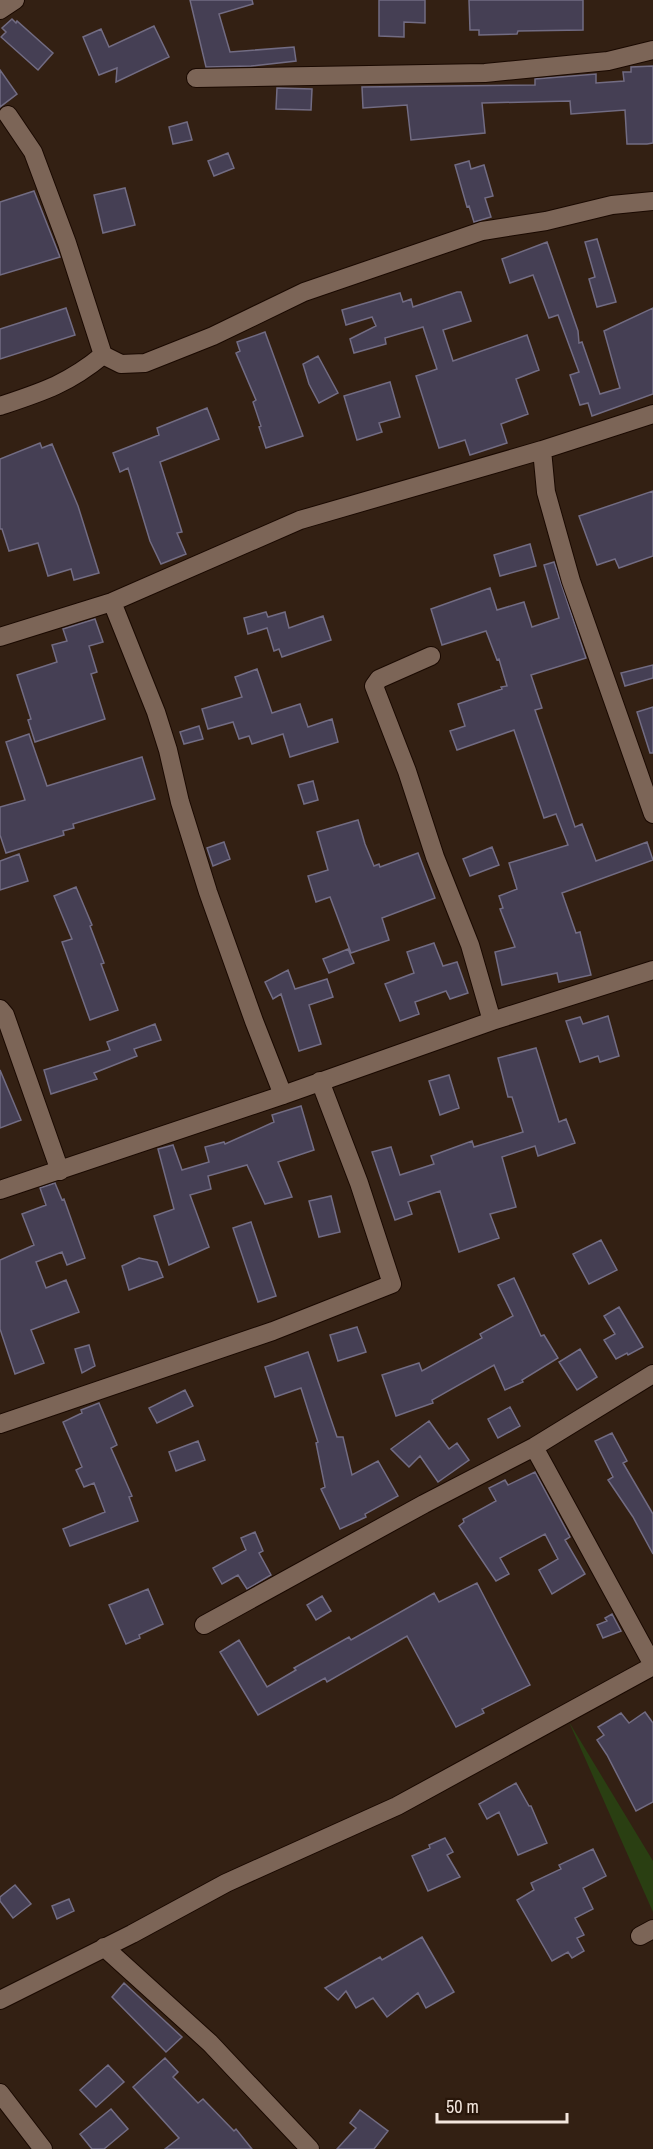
<svg xmlns="http://www.w3.org/2000/svg" width="653" height="2149" font-family="'Archivo Narrow',sans-serif">
  <style>
    .green { fill: #2a3f12 }
    .building { fill: #453f54; stroke: #726c83; stroke-width: 1.5 }
    .lines { fill: none; stroke-linecap: round; stroke-linejoin: round }
    .minor-casing { stroke: #1a0901; stroke-width: 20 }
    .minor { stroke: #7c6557; stroke-width: 18 }
  </style>
  <rect width="100%" height="100%" fill="#332013"/>
  <path class="green" d="M569 1722 653 1861V1912Z"/>
  <path class="building" d="M190 0H252L253 4 219 14 230 52 294 47 296 61 251 66 206 67Z
    M379 0H425V23L404 22V37L379 36Z
    M469 0H583V30L518 31 517 34 479 35V30H470Z
    M12 19 16 23 17 21 53 53 38 70 1 37 6 32 2 28Z
    M154 26 169 57 116 82 117 68 99 75 83 37 101 29 109 47Z
    M653 66V143L647 144H627L625 110 571 114 570 101 482 103 485 133 411 140 407 105 363 108 362 87 535 85V79L596 74V83L624 81 623 72H631V67Z
    M0 70 17 94 0 107Z
    M277 88 312 89 311 110 276 109Z
    M187 122 192 140 173 144 169 127Z
    M228 153 234 168 214 176 208 161Z
    M469 161 471 169 484 165 493 196 485 198 491 217 474 222 469 206 467 207 455 165Z
    M125 188 135 225 103 233 94 195Z
    M34 191 60 257 0 275V202Z
    M597 239 616 302 597 307 589 279 595 277 585 242Z
    M547 242 578 331 579 343 582 342 600 394 620 388 604 331 653 308V394L592 416 588 403 580 405 570 375 579 372 558 315 549 318 533 275 510 283 502 259Z
    M457 292H461L471 321 443 330 453 361 527 335 539 370 516 379 528 414 501 424 507 443 470 455 465 440 439 448 416 376 437 369 423 327 385 338 386 344 354 353 350 339 376 326 372 317 346 325 342 310 400 293 403 302 411 299 413 307Z
    M66 308 75 335 0 359V329Z
    M265 332 303 436 266 448 259 427 261 426 253 402 256 400 236 353 240 351 237 342Z
    M318 356 338 393 319 403 309 384 303 364Z
    M390 382 400 417 379 423 382 432 357 440 344 396Z
    M207 408 219 439 160 462 182 532 177 533 186 554 161 564 150 541 128 468 120 472 113 453 159 435 157 428Z
    M40 443 42 448 52 444 78 506 99 573 74 580 71 569 48 576 38 543 9 551 2 529H0V459Z
    M653 491V556L619 568 615 559 597 565 579 516Z
    M530 544 536 566 500 576 494 555Z
    M554 562 586 658 531 675 542 708 535 710 575 827 582 824 596 861 647 842 653 860 562 893 576 933 580 932 591 975 559 982 557 973 502 985 495 952 515 947 500 909 503 908 499 896 517 889 509 863 568 845 556 814 544 818 514 730 457 750 450 731 465 726 458 704 502 689 501 687 507 686 499 659 497 660 486 631 442 645 431 609 490 588 497 610 524 602 532 627 559 618 544 565Z
    M266 612 268 617 285 612 289 628 323 616 331 640 282 657 279 649 274 651 267 628 248 634 244 618Z
    M95 619 103 642 89 646 97 672 91 674 105 719 35 742 28 720 31 719 17 675 57 662 52 645 67 641 63 629Z
    M653 665V678L625 686 621 673Z
    M257 669 272 713 300 704 308 727 332 719 338 742 290 757 283 734 252 744 249 736 239 739 233 722 208 729 202 709 242 697 235 677Z
    M653 707V753H650L637 712Z
    M199 726 203 739 184 744 180 732Z
    M29 734 47 786 142 757 155 799 73 824 74 828 63 831 64 835 6 853 0 835V807L25 800 6 742Z
    M313 781 318 800 304 804 298 785Z
    M358 820 365 844 374 866 379 864 380 867 418 853 435 898 382 918 389 940 351 953 330 897 316 902 308 876 328 870 317 832Z
    M224 842 230 859 213 866 207 848Z
    M492 847 499 865 470 876 463 859Z
    M19 854 28 881 0 890V861Z
    M76 887 92 925 90 926 104 963 101 964 118 1010 90 1020 62 942 72 939 54 896Z
    M434 943 443 966 457 962 468 993 450 999 446 991 415 1002 419 1014 400 1021 385 984 414 973 407 952Z
    M348 949 354 963 329 973 323 959Z
    M288 970 295 989 327 979 333 997 309 1005 321 1044 299 1051 281 994 273 999 265 982Z
    M608 1016 619 1056 600 1062 598 1056 580 1062 566 1021 580 1017 583 1024Z
    M155 1024 161 1040 134 1049 137 1056 94 1073 97 1079 51 1094 44 1070 110 1050 107 1042Z
    M536 1048 559 1122 566 1119 575 1143 538 1156 535 1146 502 1157 516 1207 490 1214 499 1238 459 1252 440 1191 408 1202 412 1214 395 1220 372 1152 391 1147 400 1175 434 1164 431 1156 472 1141 474 1147 523 1132 512 1097H508L498 1058Z
    M0 1070 21 1120 0 1128Z
    M449 1075 459 1108 440 1115 429 1081Z
    M301 1106 314 1150 278 1162 292 1197 265 1204 247 1165 208 1176 211 1189 190 1195 209 1247 169 1265 154 1216 174 1209 158 1149 173 1145 182 1170 209 1162 205 1147 224 1142 225 1144 274 1122 272 1115Z
    M55 1183 62 1200 64 1199 85 1258 67 1265 62 1252 36 1262 46 1288 66 1280 79 1312 31 1330 44 1363 15 1374 0 1329V1260L34 1245 22 1214 46 1205 40 1188Z
    M331 1196 340 1232 319 1237 309 1201Z
    M251 1222 276 1296 258 1302 233 1228Z
    M601 1240 617 1270 589 1284 573 1254Z
    M139 1258 157 1262 163 1277 129 1290 122 1266Z
    M514 1278 541 1336 544 1335 558 1358 522 1380 523 1382 505 1390 494 1365 432 1400 433 1403 396 1416 382 1375 419 1363 422 1371 482 1338 480 1334 513 1316 498 1285Z
    M619 1307 643 1347 628 1355 627 1353 616 1359 604 1340 615 1334 604 1316Z
    M357 1327 366 1352 338 1361 330 1335Z
    M89 1345 95 1366 82 1373 75 1349Z
    M580 1349 597 1377 577 1390 559 1362Z
    M308 1352 337 1437H343L352 1475 378 1461 398 1496 365 1514 366 1517 340 1529 321 1489 325 1487 316 1443 318 1442 301 1388 275 1397 265 1367Z
    M185 1390 193 1406 157 1423 149 1408Z
    M99 1403 117 1445 111 1448 132 1496 129 1497 138 1521 70 1546 63 1529 105 1512 94 1483 84 1487 76 1470 82 1467 63 1422 82 1413 81 1410Z
    M510 1407 520 1426 498 1438 488 1419Z
    M429 1421 449 1449 457 1443 469 1460 438 1482 420 1456 409 1467 391 1449Z
    M612 1433 627 1461 623 1463 653 1514V1554L633 1517 608 1480 613 1477 595 1441Z
    M198 1441 205 1460 176 1471 169 1452Z
    M535 1472 570 1537 565 1540 585 1574 552 1594 539 1570 558 1559 545 1534 500 1558 509 1574 496 1581 459 1526 464 1522 463 1519 496 1501 489 1488 505 1480 508 1485Z
    M255 1532 263 1551 259 1553 271 1575 247 1589 238 1575 222 1584 213 1568 246 1550 241 1538Z
    M477 1583 530 1685 482 1709 484 1713 456 1727 407 1636 327 1682 325 1678 258 1715 220 1652 239 1640 267 1687 296 1670 294 1668 349 1637 351 1640 434 1593 439 1602Z
    M148 1589 163 1624 139 1635 140 1638 126 1644 109 1605Z
    M322 1596 331 1611 316 1620 307 1605Z
    M612 1614 621 1631 603 1638 597 1625 607 1621 605 1618Z
    M645 1712 653 1723V1802L636 1811 607 1755 597 1740 604 1735 598 1727 621 1713 629 1723Z
    M516 1783 529 1806H531L547 1843 518 1855 499 1812 487 1819 479 1804Z
    M445 1838 453 1852 447 1855 460 1877 428 1891 412 1856 430 1848 429 1845Z
    M593 1849 606 1876 583 1888 593 1909 575 1918 584 1935 577 1938 584 1951 572 1958 568 1952 552 1961 517 1900 534 1890 531 1883 561 1869 559 1865Z
    M15 1885 31 1904 13 1918 0 1901V1897Z
    M69 1899 74 1911 57 1919 52 1906Z
    M422 1937 454 1992 426 2008 418 1993 387 2017 373 1998 356 2008 346 1991 338 2000 325 1988 380 1957 382 1960Z
    M124 1983 182 2037 166 2052 112 1997Z
    M165 2058 178 2072 173 2077 198 2103 203 2099 234 2131 236 2129 252 2149H165L179 2138 133 2087Z
    M108 2065 124 2082 96 2107 80 2090Z
    M111 2109 128 2129 104 2149H92L80 2134Z
    M360 2110 388 2131 374 2149H337L356 2128 350 2123Z"/>
  <g class="lines">
    <g class="minor-casing">
      <path id="minor" d="M0 10 15 0
        M196 78 485 73 608 61 653 50
        M8 115 33 152 67 243 103 355
        M0 406C42 392 68 384 103 355L121 364 145 363 213 336 304 292 482 231 546 221 612 205 653 201
        M542 450 546 492 571 581 653 814
        M112 602 156 712 168 750 180 802 208 892 254 1021 283 1095
        M0 637 112 602 300 520 542 450 653 414
        M431 656 379 679 374 686 407 771 435 857 470 945 492 1021
        M0 1009 5 1015 60 1171
        M0 1190 283 1095 492 1021 653 970
        M0 1424 273 1331 392 1284 359 1183 320 1081
        M534 1447 653 1665
        M204 1625 424 1504 534 1447 653 1374
        M640 1936 653 1929
        M104 1947 210 2043 310 2149
        M0 2000 132 1934 226 1883 397 1806 653 1666
        M0 2093 43 2149"/>
    </g>
    <use href="#minor" class="minor"/>
  </g>
  <path d="M437 2113v9h130v-9" fill="none" stroke="#f3e6dd" stroke-width="3"/>
  <text x="446" y="2113" font-size="18" fill="#f3e6dd" stroke="#28160a" stroke-width="4.5" paint-order="stroke">50 m</text>
</svg>
